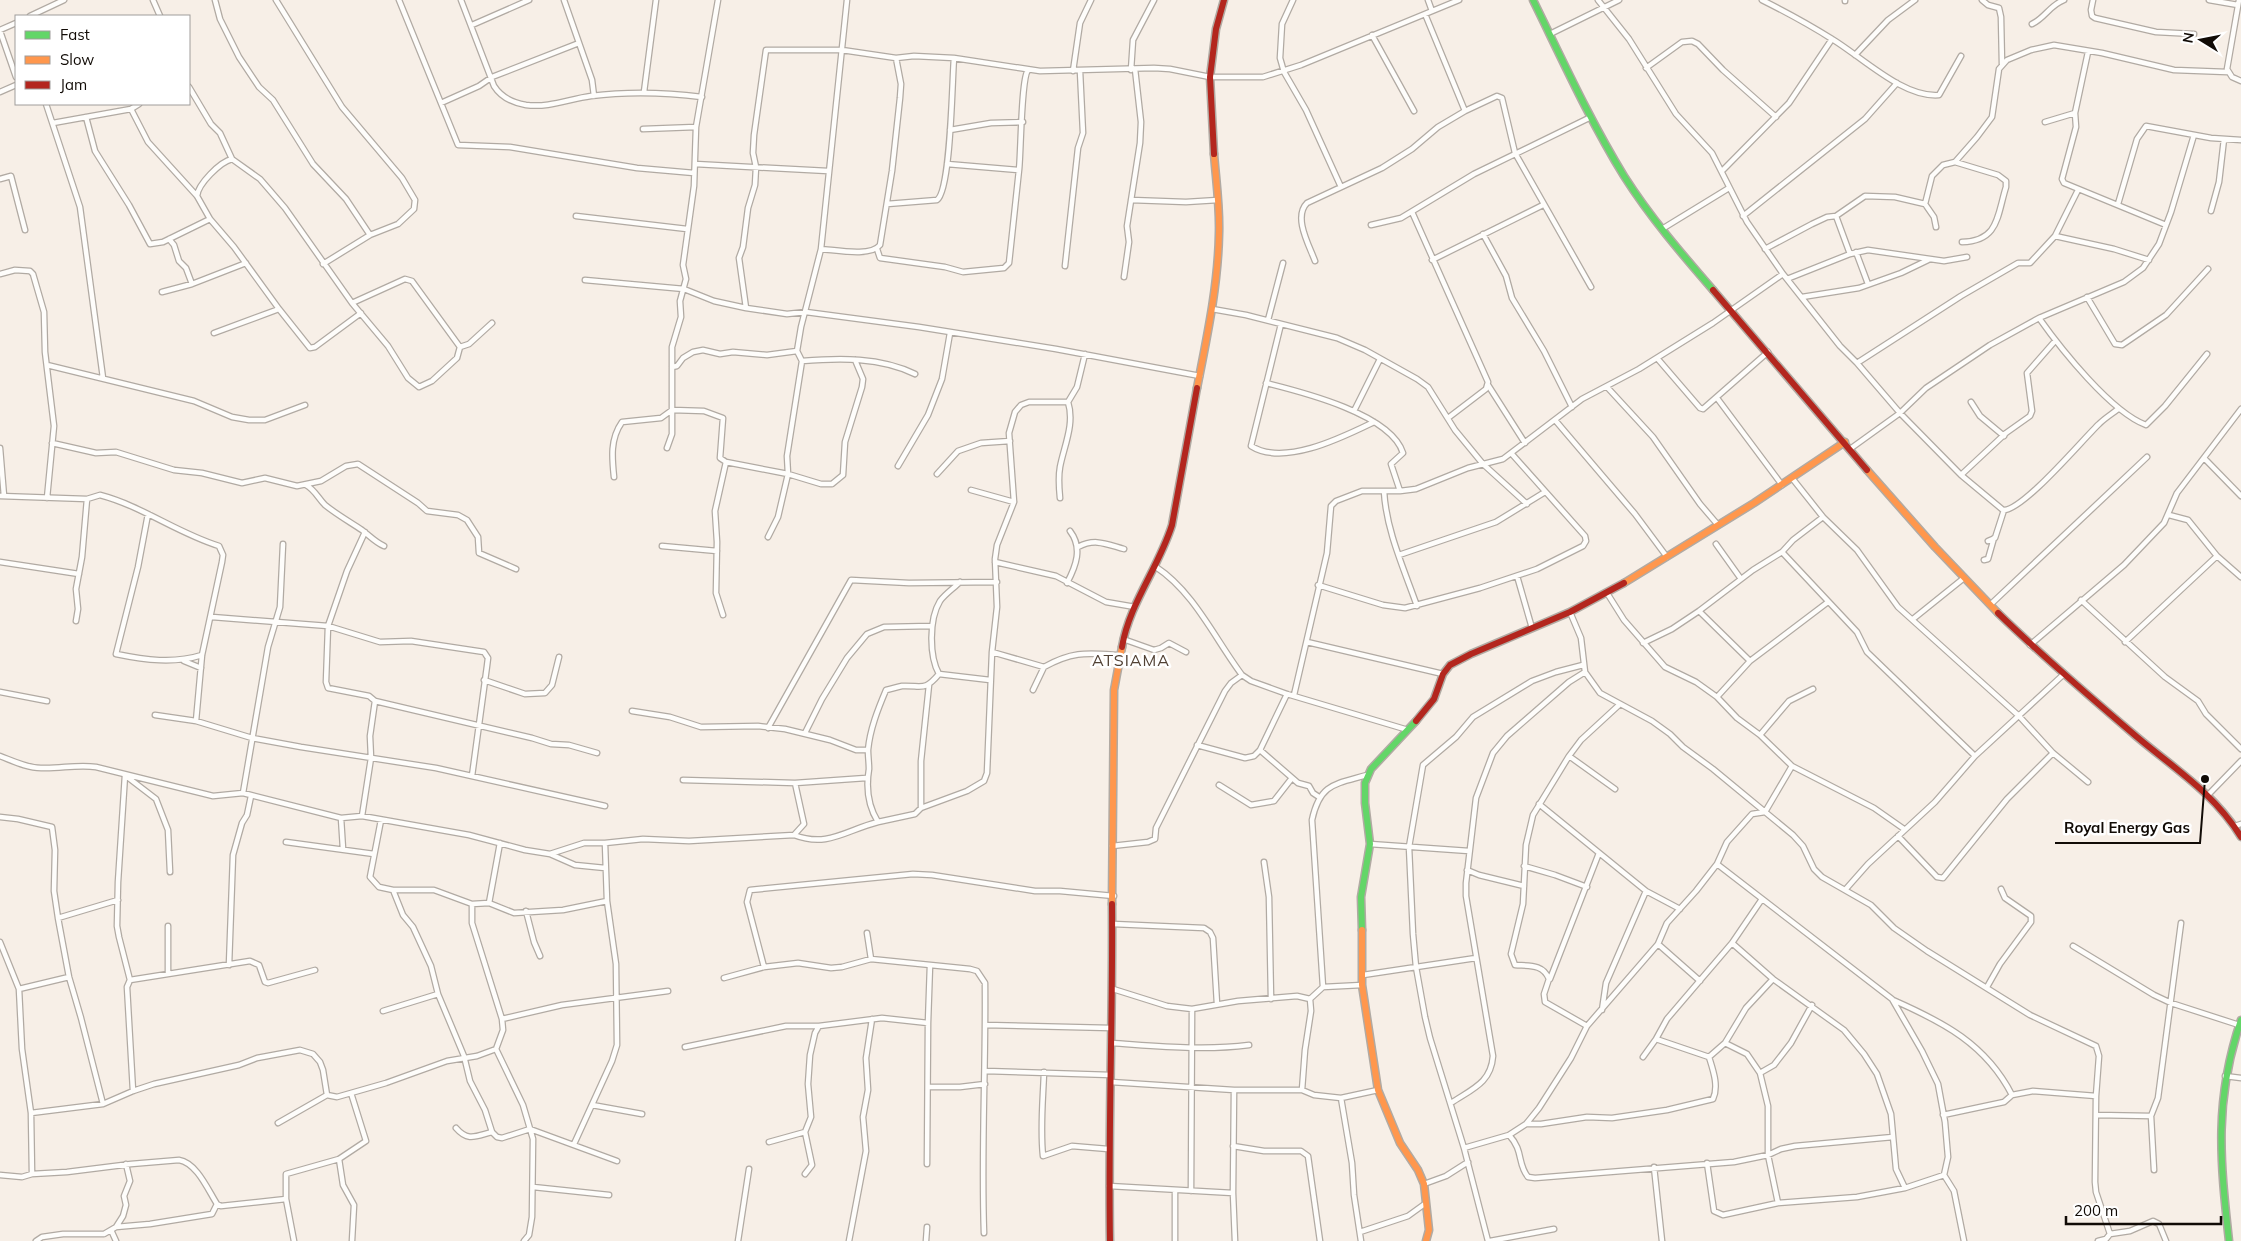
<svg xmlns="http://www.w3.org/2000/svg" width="2241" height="1241" font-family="Mulish,sans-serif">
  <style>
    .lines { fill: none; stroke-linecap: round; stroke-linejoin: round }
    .street-casing { stroke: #b1aaa3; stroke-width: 7 }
    .fast-casing { stroke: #b1aaa3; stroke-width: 9 }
    .slow-casing { stroke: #b1aaa3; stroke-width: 9 }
    .jam-casing { stroke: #b1aaa3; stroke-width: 9 }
    .street { stroke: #fefdfb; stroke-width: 4.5 }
    .fast { stroke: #63d668; stroke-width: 6 }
    .slow { stroke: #ff974d; stroke-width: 6 }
    .jam { stroke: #b3261e; stroke-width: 6 }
    .labels { text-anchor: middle; stroke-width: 5; stroke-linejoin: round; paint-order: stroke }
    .quarter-label { font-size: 16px; letter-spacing: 1px; fill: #514134; stroke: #fff }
    .leader { fill: none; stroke: #110b06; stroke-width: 2 }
    .callout-dot { fill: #110b06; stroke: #fff; stroke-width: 2 }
    .callout-label { font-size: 15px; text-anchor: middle; font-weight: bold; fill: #110b06; stroke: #fff; stroke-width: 5; stroke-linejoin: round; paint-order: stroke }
  </style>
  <rect width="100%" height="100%" fill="#f7efe7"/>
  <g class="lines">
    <g class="street-casing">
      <path id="street" d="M153 0 160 16
        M215 0 220 19 239 57 259 87 273 100 313 164 346 199 370 235
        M276 0 342 107 402 178 415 200 414 209 398 224 370 235 323 264
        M399 0 458 145 510 147 637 168 694 173
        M461 0 494 86C501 97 514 103 526 105 549 108 569 99 591 96 630 91 663 92 702 97
        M564 0 592 80 594 96
        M1293 0 1282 24 1280 58 1284 72 1306 110 1341 187
        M1428 0 1432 11
        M1598 0 1629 39 1676 114 1712 153 1747 222 1783 274 1840 346 1857 363 1900 413 1961 475 2003 510C2022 512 2083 439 2099 424 2105 418 2112 414 2118 409
        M1762 0C1786 12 1810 25 1832 39 1862 57 1903 98 1939 95L1961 56
        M1982 0 1988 5 1999 8 2001 17 2002 64
        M2093 0 2091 10 2092 16 2095 18 2156 32 2194 34
        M2209 0 2238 5
        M2239 0 2227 69 2232 77 2241 81
        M1845 1V0
        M1425 14 1465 111
        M30 16 64 0
        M2032 24C2045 18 2050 5 2064 0
        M472 25 529 0
        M0 30 16 23
        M0 31 16 77
        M1550 34 1619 0
        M1372 35 1414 111
        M2088 52 2075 113 2076 127 2062 179 2064 183 2166 225
        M1855 55 1888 20 1915 0
        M1646 68 1682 42 1692 41 1698 44 1723 70 1776 117
        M1131 70 1133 40 1154 0
        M1073 71 1080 23 1091 0
        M189 87 211 124 220 133 232 159 260 179 285 208 352 303 388 346 408 378 419 387 432 381 457 358 460 347
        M0 92 16 85
        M644 92 656 0
        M441 103 479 86 492 77 579 43
        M46 104 80 207 103 378
        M131 109 139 104
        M86 117 95 151 129 205 150 244 163 242 210 219
        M2045 122 2075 113
        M53 123 131 109 148 142 197 196 210 219 234 247 279 309 310 348 315 347 361 313
        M643 129 696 127
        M950 130 991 123 1023 122
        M1955 162 1998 175 2006 181V187C1997 216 1999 241 1962 242
        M695 164 828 171
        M947 164 1019 170C1021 153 1021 79 1028 70
        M1723 170 1789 103 1832 39
        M0 179 11 176 25 230
        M197 196C198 184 220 162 232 159
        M1131 200 1186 202 1218 200
        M887 204 937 200C951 190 952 81 954 58
        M1925 204 1932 176 1943 165 1955 162 1977 137 1992 117 1999 69 2007 60 2031 50 2054 45 2102 53 2174 70 2227 72
        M2118 204 2137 139 2146 126 2211 138 2241 140
        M2211 211 2219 182 2224 139
        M1412 212 1488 382 1486 389 1448 418
        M576 216 687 229
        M1743 216 1865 119 1897 83
        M1836 216 1850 254
        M1371 225 1401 218 1474 174 1591 117
        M1662 229 1729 188
        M1483 234 1506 276 1512 298 1544 351 1572 407
        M2055 236 2078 190
        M169 239 174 245 179 261 186 268 192 284
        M821 249C836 250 871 257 880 245L892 171 900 98 901 84 896 58
        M877 249 880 258 945 267 963 272 1004 268 1009 263 1019 170
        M1765 249 1812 224 1827 217 1836 216 1865 196 1895 197 1925 204 1934 217 1936 227
        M1856 252 1868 284
        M1432 260 1543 205
        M1315 261C1309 245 1293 217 1307 203L1382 168 1412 149 1438 127 1465 111 1497 96 1502 98 1515 153 1591 287
        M1065 266 1078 148 1083 133 1080 71
        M0 274 15 270 30 271 33 274 44 312 45 352 54 426 47 498
        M1124 277 1129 242 1127 226 1140 143 1141 122 1135 69
        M1787 279 1850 254 1868 250 1944 261 1967 257
        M585 280 684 289 714 301 746 308 787 314 806 312 919 327 1056 349 1200 376
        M162 292 192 284 246 263
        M1802 297 1859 288 1901 273 1928 260
        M2087 297 2115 344 2122 345 2166 315 2208 269
        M352 303 405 279 412 281 460 347 469 344 492 323
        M746 308 739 258 743 247 748 208 755 185 756 167 753 153 754 135 766 50H842L896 58 914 56 954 58 1040 71 1154 68 1170 69 1210 77H1263L1301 65 1459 0
        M1212 309 1246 315 1337 338 1365 350 1417 379 1428 387 1455 430 1483 464 1527 504
        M2039 318C2061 349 2111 412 2146 425L2165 406 2207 354
        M1268 320 1283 263
        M1281 324 1251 446C1284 467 1343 437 1374 422
        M214 333 279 309
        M1657 358 1700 408 1703 409 1768 352
        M802 361C840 358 880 357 915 374
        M1857 363 1961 296 2018 263H2030L2055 236 2114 249 2149 260
        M47 365 194 401 232 417 249 420H265L305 405
        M672 367 677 366 683 358 693 352 703 350 720 354 733 352 767 355 797 351
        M1266 383C1302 392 1391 414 1403 453L1391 464 1400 491
        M1488 385 1525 443
        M1607 387 1653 437 1700 504 1718 525
        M1717 398 1782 485
        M1971 402 1980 416 2004 436
        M1354 411 1380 359
        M1555 420 1635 514 1667 557
        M52 443 96 453 116 452 174 470 202 473 242 483 265 478 297 486 321 481 346 466 358 464 418 503 427 511 458 515 467 520 478 537 479 553 516 569
        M0 448 4 496
        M667 448 672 434V347L681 317 680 301 686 279 683 265 694 186 696 127 718 0
        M1850 449 1900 413 1926 388 1990 345 2039 318 2124 282 2143 268 2159 244 2171 212 2194 135
        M2204 458 2241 496
        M898 466 928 415 942 379 950 333
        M937 474 958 451 981 443 1010 441
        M1961 475 2006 433 2030 416 2032 411 2027 373 2055 341
        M614 477C612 458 610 439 622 422L661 418 672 410 704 411 723 418 720 458 726 462 788 474 821 484H832L843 475 845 442 862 387 863 379 855 360
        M1792 478 1823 517 1857 550 1898 607 2019 716 2053 753 2088 782
        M306 485C315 490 318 498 325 505 336 514 350 522 362 530 370 536 375 542 384 546
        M971 490 1014 502
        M1384 491C1386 530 1404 569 1417 606
        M0 496 87 499 100 495C142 506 177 533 219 546L223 555 222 562 202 655 196 721
        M1060 498C1059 488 1058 478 1060 467 1064 446 1075 424 1068 402
        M148 514 138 567 116 654C145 660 174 664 202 655
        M2169 515 2188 520 2217 556 2241 577
        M365 532 347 571 328 626 326 682 328 688 369 696 375 701 532 738 551 744 569 745 597 753
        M768 537 778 517 788 474 787 456 802 361 797 351 801 327 821 249 847 0
        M1988 541 1995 538 2004 510
        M1716 544 1741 579
        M662 546 717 551
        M1078 547C1095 538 1106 544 1124 549
        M1782 552 1857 632 1867 652 1975 756
        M1399 555 1496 522 1545 492
        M1984 560 1988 559 1994 538
        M0 562 79 574
        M995 562 1056 576 1106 602 1135 607
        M1156 567C1194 592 1215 639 1242 675L1251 681 1287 694 1408 730
        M1517 576 1532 628
        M1067 583C1076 566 1083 548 1070 531
        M1318 585 1383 605 1405 608 1480 588 1537 569 1583 546 1586 541 1585 536 1511 453
        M1607 593 1624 620 1665 667 1696 682 1717 697 1737 718 1760 735 1792 766 1874 808 1904 829
        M2081 600 2165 677 2198 701 2206 714 2241 749
        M1990 605 2147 457
        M1699 611 1750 661
        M1570 612 1581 638 1585 672 1600 693 1652 721 1670 734 1683 747 1713 769 1793 835 1803 846 1814 869 1822 877 1871 905 1894 928 1927 951 2030 1015 2096 1046 2099 1056 2096 1096 2095 1182 2096 1192 2110 1234
        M723 615 716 593 717 542 715 511 726 462
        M212 617 328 626 380 642 411 641 484 652 488 658 487 666 472 776
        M1913 619 1964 578
        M76 621 78 609 76 589 82 557 87 499
        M1123 639 1154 650 1161 648 1169 643 1186 652
        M1307 642 1443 674
        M2125 642 2217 556
        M1643 643 1672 629 1699 611 1753 570 1782 552 1793 540 1823 517
        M2030 645 2124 565 2164 523 2177 493 2241 409
        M992 652 1044 667
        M184 661 201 668
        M939 674C924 692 922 685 902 686 897 687 891 689 886 690 878 709 870 729 868 750 868 756 869 763 869 769 866 787 868 806 878 822L915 814 921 808 967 791 984 781 987 773 992 652 997 607 995 559 997 545 1014 502 1009 433 1015 412 1021 405 1029 402H1068L1077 387 1085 354
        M939 674C929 656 929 619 940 601 945 594 954 588 960 582
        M939 674 990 680
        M484 680 525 694 545 693 552 685 559 657
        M1033 690 1044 667C1073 651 1086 653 1119 655
        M0 692 47 701
        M1294 695 1327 553 1331 506 1336 501 1362 491H1400L1416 489 1468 468 1503 459 1582 399 1639 369 1713 323 1783 274
        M1717 697 1750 661 1828 602
        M632 711 670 717 701 727 758 726 785 729 830 740 856 750H868
        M155 715 196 721 252 738 301 747 436 768 605 806
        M768 728 851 580 909 583 997 582
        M805 733 822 699 847 658 867 634 884 627 931 626
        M1760 735 1789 701 1813 689
        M1197 745 1245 758 1254 756 1260 750 1287 694
        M1260 750 1298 783 1309 786 1313 793 1319 797
        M0 756C13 761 27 768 41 768 60 769 77 764 96 767L213 796 243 793 341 818 362 816 469 835 525 850 550 854 575 865 605 868
        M1569 756 1615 789
        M125 775 118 882 117 926 119 937 130 980 127 987 133 1091
        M126 776 156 799 168 830 170 872
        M683 780 795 783 866 778
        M1219 785 1251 805 1274 801 1292 778
        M243 793 268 647 280 607 283 544
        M2209 794 2241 761
        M1539 804 1646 891 1680 909
        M921 808V761L929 685
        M362 816 371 758 370 736 375 701
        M0 817 18 819 52 827 55 850 54 891 58 918 69 977 81 1018 103 1104
        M341 818 343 849
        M381 820 370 877 379 887 393 890H434L472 904 489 903 514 913 563 910 607 901
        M2235 826 2241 824
        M794 835C828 848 846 830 878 822
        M1898 836 1937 877 1943 878 2007 799 2053 753
        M286 842 374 854
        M1370 844 1469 851
        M1112 846 1148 842 1155 839 1156 828 1225 691 1231 683 1242 675
        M550 854 584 843H605
        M1264 862 1269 897 1271 999
        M1717 864 1892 999 1922 1051 1938 1084 1945 1122 1948 1157 1944 1175 1954 1191 1964 1241
        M1524 866 1555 875 1587 887
        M1467 870 1479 875 1524 886
        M393 890 403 915 413 927 431 966 438 994 464 1056 470 1081 485 1110 492 1132 497 1137 502 1138 530 1129 617 1161
        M1845 890 1868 864 1935 802 1975 756 2064 674
        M489 903 500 843
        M526 911 534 942 540 956
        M58 918 118 900
        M1113 924 1204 928 1210 932 1213 938 1217 1004
        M168 926V973
        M867 933 871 959
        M0 942 19 989 22 1049 31 1113 32 1174
        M1732 943 1773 979 1844 1030 1864 1054 1877 1074 1891 1114 1896 1169 1905 1188
        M1658 944 1700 981
        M2073 946 2154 995 2171 1003 2239 1025
        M229 965 233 855 242 823 247 815 251 796
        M764 967 747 902 750 890 913 874 932 875 1035 891H1060L1114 896
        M1363 975 1476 958
        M724 978 764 967 798 963 831 968 842 967 871 959 970 969 977 971 985 983C986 1066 981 1150 984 1233
        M1550 979 1599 853
        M130 980 250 961 259 965 265 982 268 983 315 970
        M1323 987 1312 820C1320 783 1336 784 1367 775
        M1987 987 2000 964 2031 922V916L2005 898 2001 889
        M19 989 69 977
        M1113 989 1167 1006 1192 1009 1238 1001 1297 996 1310 999
        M1310 999 1323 987 1362 985
        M1893 1000C1943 1022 1986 1044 2012 1095
        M1602 1010 1606 983 1646 891
        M383 1011 438 994
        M502 1019 562 1005 668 991
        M985 1025 1111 1028
        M1587 1026 1545 1002 1544 994 1549 979C1543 964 1530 966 1515 965L1511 954 1523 904 1526 845 1533 815 1569 756 1581 740 1619 705
        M1656 1039 1709 1057 1725 1043 1746 1008 1773 979
        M1111 1043C1157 1046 1203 1051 1249 1045
        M1725 1043 1747 1054 1760 1073 1768 1106V1155L1778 1203
        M685 1047 786 1026H819
        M496 1049 523 1105 533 1139 532 1217 529 1235 524 1241
        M1643 1057 1656 1039 1667 1019 1732 943 1762 899
        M986 1071 1111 1075
        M1044 1072C1043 1100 1040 1128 1043 1156L1072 1146 1108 1149
        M1760 1073 1774 1065 1791 1043 1812 1005
        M2225 1076 2241 1078
        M1111 1082 1234 1090H1302L1314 1095 1341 1098 1378 1090
        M929 1087H960L985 1084
        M1234 1090 1233 1193 1235 1241
        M1302 1090 1305 1050 1311 1011 1310 999
        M351 1093 366 1141 339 1159 343 1185 354 1205 352 1241
        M1341 1098 1352 1163 1354 1195 1361 1241
        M1451 1103C1472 1089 1491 1083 1493 1056L1466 896V883L1476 798 1493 753 1507 736 1569 682 1585 672
        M592 1105 642 1114
        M31 1113 103 1104 133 1091 154 1084 239 1065 257 1058 300 1050 313 1054 320 1062 323 1070 327 1095 337 1097 386 1083 447 1061 477 1056 496 1049 503 1030 502 1019 472 923V904
        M1943 1115 2004 1102 2012 1095 2033 1091 2096 1096
        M2096 1115 2151 1116
        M278 1123 327 1095
        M1526 1124H1541L1587 1117 1612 1118 1667 1110 1713 1099C1719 1086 1713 1070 1709 1057
        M456 1128C468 1142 476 1136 492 1132
        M1509 1135C1524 1151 1517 1164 1528 1177L1535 1178 1734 1162 1768 1155 1781 1149 1795 1146 1893 1137
        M769 1142 805 1132
        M574 1144 612 1061 617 1045 616 964 607 901 605 843 643 839 689 841 794 835 804 824 795 783
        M1233 1146 1264 1151H1301L1308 1156 1320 1241
        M1464 1148 1509 1135 1526 1124 1539 1108 1571 1058 1587 1026 1658 944 1667 923 1696 891 1717 864 1727 842 1752 814 1765 812 1792 766
        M1707 1163 1714 1211 1723 1215 1778 1203 1857 1197 1905 1188 1944 1175
        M927 1164 928 1023 930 965
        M1654 1167 1662 1241
        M2154 1170 2151 1116 2158 1098 2181 923
        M805 1174 812 1165 805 1132 811 1117 808 1084 810 1055 815 1033 819 1026 882 1018 928 1023
        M0 1175 22 1177 32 1174 67 1172 131 1164 179 1160C197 1163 208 1190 217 1204L221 1206 286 1199
        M1424 1184 1446 1176 1468 1162
        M1109 1186 1233 1193
        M533 1187 609 1195
        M1191 1191 1192 1009
        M116 1227 150 1224 212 1214 217 1204
        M111 1230 116 1241
        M1360 1232 1408 1216 1426 1203
        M36 1241 42 1237 63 1234H104L116 1227 123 1216 126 1205 124 1196 130 1181 126 1164
        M294 1241 286 1199V1174L339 1159
        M738 1241 749 1169
        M849 1241 866 1151 863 1117 868 1090 866 1058 872 1019
        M926 1241 927 1227
        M1175 1241V1190
        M1488 1241 1464 1148 1430 1038 1425 1017 1416 967 1413 934 1409 847 1423 765 1456 737 1473 717 1532 681 1556 672 1583 665
        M1490 1241 1554 1229
        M2098 1241 2106 1239 2110 1234 2130 1231 2153 1221 2159 1224 2166 1241"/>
    </g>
    <g class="fast-casing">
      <path id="fast" d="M1533 0C1562 59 1589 119 1624 176 1650 217 1681 253 1713 290
        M1362 930 1361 897 1370 844 1365 803V783L1371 769 1416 721
        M2229 1241C2220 1159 2214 1100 2241 1020"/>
    </g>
    <g class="slow-casing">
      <path id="slow" d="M1197 388C1207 337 1218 286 1219 234 1220 207 1216 180 1214 154
        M1867 470 1935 547 1998 613
        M1624 583 1754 503 1845 442
        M1112 904 1114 690 1122 647
        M1362 930V985L1378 1090 1400 1143 1418 1170 1424 1184 1429 1230 1426 1241"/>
    </g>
    <g class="jam-casing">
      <path id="jam" d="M1214 154 1210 77 1216 29 1224 0
        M1713 290 1867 470
        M1998 613C2042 656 2090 697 2137 737 2175 769 2215 794 2241 837
        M1122 647C1129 604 1159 567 1172 525L1197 388
        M1416 721 1434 699 1443 674 1450 665 1471 654 1570 612 1624 583
        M1110 1241C1108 1129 1113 1017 1112 904"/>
    </g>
    <use href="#street" class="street"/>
    <use href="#fast" class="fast"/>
    <use href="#slow" class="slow"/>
    <use href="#jam" class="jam"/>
  </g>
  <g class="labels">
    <g class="quarter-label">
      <text x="1131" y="666">ATSIAMA</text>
    </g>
  </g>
  <path class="leader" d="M2205 779L2200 843H2055"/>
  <circle class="callout-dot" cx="2205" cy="779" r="5"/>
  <g class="callout-label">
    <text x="2127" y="833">Royal Energy Gas</text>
  </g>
  <rect x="15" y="15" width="175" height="90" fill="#ffffff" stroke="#a09d9b"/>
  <rect x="25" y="31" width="25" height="8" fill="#63d668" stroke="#a09d9b"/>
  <text x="60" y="40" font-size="15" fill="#110b06">Fast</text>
  <rect x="25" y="56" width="25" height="8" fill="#ff974d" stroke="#a09d9b"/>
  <text x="60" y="65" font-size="15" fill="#110b06">Slow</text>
  <rect x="25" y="81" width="25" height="8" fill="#b3261e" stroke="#a09d9b"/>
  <text x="60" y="90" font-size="15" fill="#110b06">Jam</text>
  <g transform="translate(2201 40) rotate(280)" stroke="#ffffff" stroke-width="4" paint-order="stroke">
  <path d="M0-4L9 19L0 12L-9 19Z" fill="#110b06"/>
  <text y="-8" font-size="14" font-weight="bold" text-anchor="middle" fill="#110b06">N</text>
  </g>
  <path d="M2066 1216v8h155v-8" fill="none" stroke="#110b06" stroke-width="2.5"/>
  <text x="2074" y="1216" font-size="15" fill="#110b06" stroke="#ffffff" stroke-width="4" paint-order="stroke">200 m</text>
</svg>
